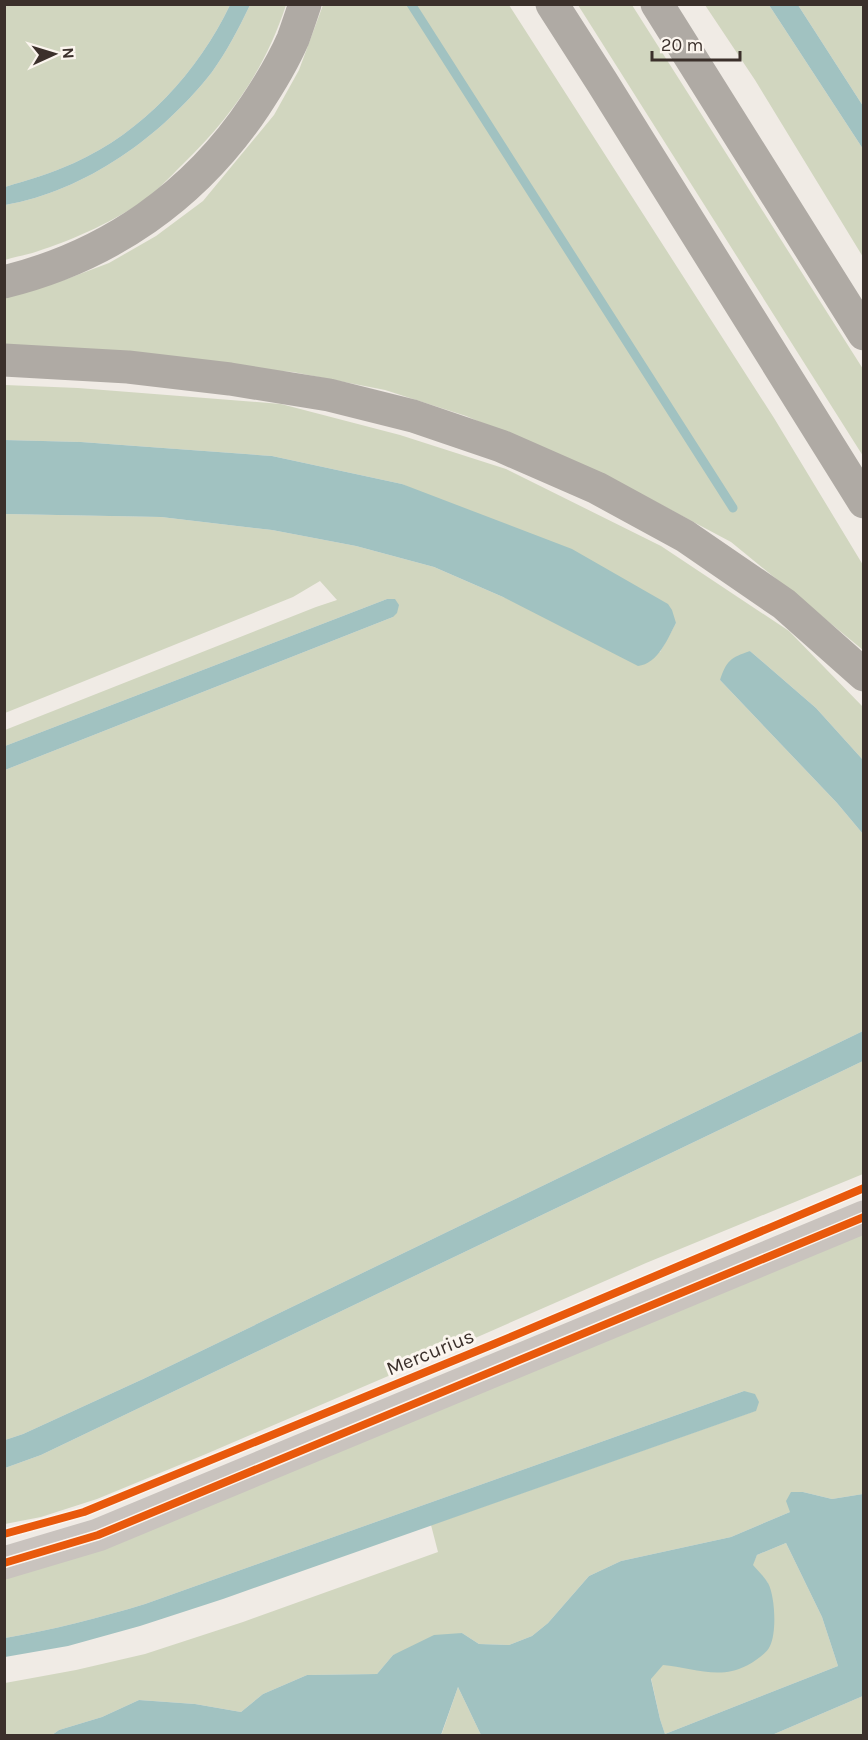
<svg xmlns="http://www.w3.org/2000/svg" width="868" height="1740" font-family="Karla,sans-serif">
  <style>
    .green { fill: #d1d6bf }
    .water { fill: #a1c2c1; fill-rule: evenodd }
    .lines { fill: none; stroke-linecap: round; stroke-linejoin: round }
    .stream { stroke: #a1c2c1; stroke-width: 9 }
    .minor { stroke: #c9c3be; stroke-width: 33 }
    .highway { stroke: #afaaa4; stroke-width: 33 }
    .cycleway-casing { stroke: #fbf5ee; stroke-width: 11 }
    .cycleway { stroke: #e8590c; stroke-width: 8 }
    .labels { text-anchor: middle; stroke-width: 6; stroke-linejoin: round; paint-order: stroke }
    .street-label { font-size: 20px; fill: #3b302b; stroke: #fbf5ee }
  </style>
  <rect width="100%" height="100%" fill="#f0ebe5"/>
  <path class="green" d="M5 5H230C198 72 143 132 74 163 52 173 28 180 5 187Z
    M250 5H286C265 69 232 116 183 164 170 177 158 190 143 201 118 219 73 240 44 249 32 254 18 256 5 260V205C86 191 162 136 212 72 227 51 239 28 250 5Z
    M323 5H509L774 418 863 565V650L731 542 609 477 466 416 385 390 293 372 5 352 4 294 64 280 109 263 156 236 203 201 274 115 299 70Z
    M578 5H632L863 369V456Z
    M705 5H769L863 149V257L755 80Z
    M798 5H863V106Z
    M5 385 78 388 281 404 400 435 506 469 661 546 789 631 863 707V760L816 708 750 651 720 680 837 803 863 834V1031L143 1379 23 1434 5 1440V770L393 617 387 599 5 746V730L316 607 337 600 320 581 293 597 5 713V514L161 517 272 530 356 546 434 567 503 597 660 652 676 623 402 484 272 456 81 442 5 440Z
    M863 1061V1174L646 1263 400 1371 206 1454 97 1499 41 1517 5 1524V1468L41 1455Z
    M863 1232V1494L832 1499 803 1492 790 1512 731 1537 621 1561 589 1576 548 1623 532 1636 509 1645 479 1644 462 1633 393 1655 377 1674 307 1675 263 1694 241 1712 195 1704 139 1700 102 1717 59 1730 52 1735H5V1683L76 1670 145 1654 243 1622 438 1552 431 1525 755 1411 744 1391 145 1604C99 1618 52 1630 5 1638V1578Z
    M786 1543 822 1617 838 1666 665 1734 660 1719 651 1678 663 1664 685 1667 768 1583 752 1565 757 1555Z
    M458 1687 481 1735 441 1736Z
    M863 1696V1735H772Z"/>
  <path class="water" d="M230 5H250C239 28 227 51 212 72 162 136 86 191 5 205V187C28 180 52 173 74 163 143 132 198 72 230 5Z
    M769 5H798L863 106V149Z
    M5 440 81 442 272 456 402 484 572 549 668 604 672 610 676 623C668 638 658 664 638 666L503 597 434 567 356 546 272 530 161 517 5 514Z
    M387 599H395L399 605 397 613 393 617 5 770V746Z
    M750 651 816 708 863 760V834L837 803 720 680C727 660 730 658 750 651Z
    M863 1031V1061L41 1455 5 1468V1440L23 1434 143 1379Z
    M744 1391 755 1394 759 1402 756 1411 223 1599 140 1626 68 1646 5 1657V1638C52 1630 99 1618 145 1604Z
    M791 1492H803L832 1499 863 1494V1696L772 1735H481L458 1687 441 1735H52L59 1730 102 1717 139 1700 195 1704 241 1712 263 1694 307 1675 377 1674 393 1655 434 1635 462 1633 479 1644 509 1645 532 1636 548 1623 589 1576 621 1561 731 1537 790 1512 786 1501ZM786 1543 822 1617 838 1666 665 1734 660 1719 651 1679 663 1665C685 1667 710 1676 732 1671 742 1670 766 1656 770 1646 777 1632 775 1596 768 1583 764 1576 757 1570 753 1565L757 1555Z"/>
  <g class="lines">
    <path class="stream" d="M411 4 733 508"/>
    <path class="minor" d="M4 1563 98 1535 864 1217"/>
    <path class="highway" d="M552 4 602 82 864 502
      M657 4 864 334
      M4 282C109 256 195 196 255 106 269 85 283 62 293 39 297 28 301 16 305 4
      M4 360 128 367 230 379 329 395 413 416 501 446 597 488 685 536 784 604 864 675"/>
    <g class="cycleway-casing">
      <path id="cycleway" d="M4 1534 84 1512 494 1344 864 1188
        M4 1563 98 1535 864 1217"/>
    </g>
    <use href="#cycleway" class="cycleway"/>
  </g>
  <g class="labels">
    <g class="street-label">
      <text transform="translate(430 1352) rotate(-22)" y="7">Mercurius</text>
    </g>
  </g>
  <rect width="868" height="1740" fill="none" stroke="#3b302b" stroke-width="12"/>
  <g transform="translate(54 54) rotate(86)" stroke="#fbf5ee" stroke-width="4.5" paint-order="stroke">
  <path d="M0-4.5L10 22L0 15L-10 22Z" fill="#3b302b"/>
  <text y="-9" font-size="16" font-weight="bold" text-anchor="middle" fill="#3b302b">N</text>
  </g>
  <path d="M652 51v9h88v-9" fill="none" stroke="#3b302b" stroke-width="3"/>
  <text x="661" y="51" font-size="18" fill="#3b302b" stroke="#fbf5ee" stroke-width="4.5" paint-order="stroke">20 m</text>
</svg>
